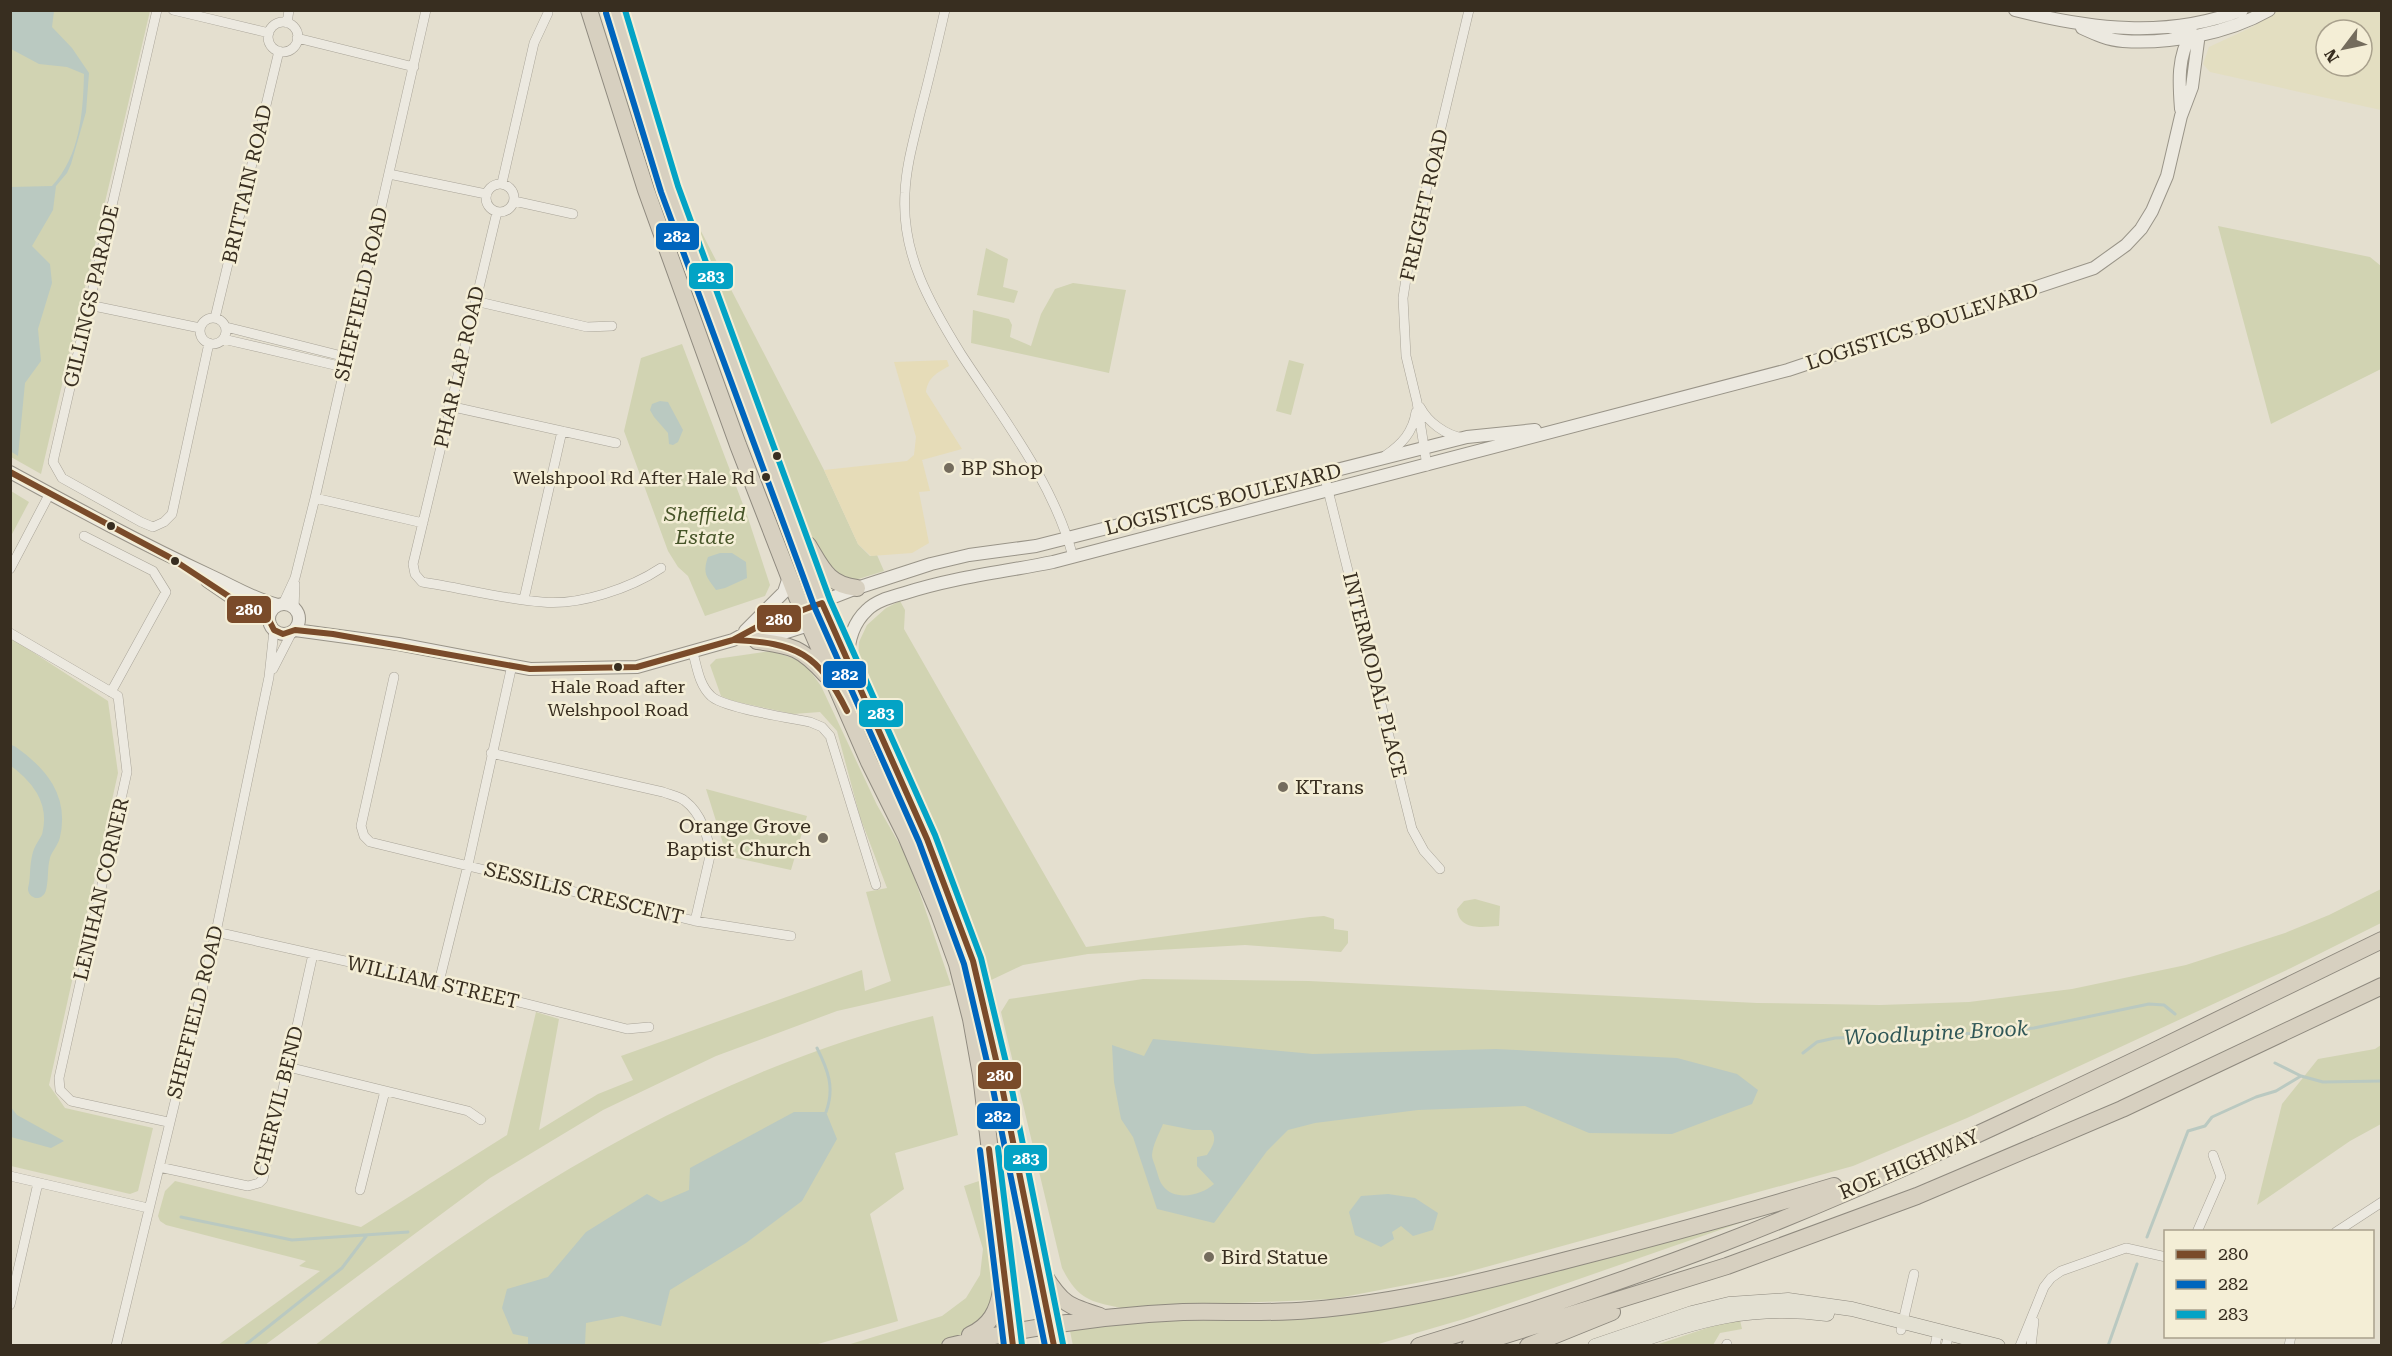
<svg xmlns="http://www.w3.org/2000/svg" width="2392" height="1356" font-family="'Roboto Serif',serif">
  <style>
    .farmland { fill: #e3dec1; fill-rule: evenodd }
    .green { fill: #d1d3b2 }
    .sand { fill: #e6dcb8 }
    .water { fill: #bac9c1; fill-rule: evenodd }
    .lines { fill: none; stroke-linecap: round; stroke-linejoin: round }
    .stream { stroke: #bac9c1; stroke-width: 3 }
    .river { stroke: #bac9c1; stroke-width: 18 }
    .street-casing { stroke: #a9a498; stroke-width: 10 }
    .secondary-casing { stroke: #999488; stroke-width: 14 }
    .primary-casing { stroke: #8f8a7f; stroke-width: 15 }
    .highway-casing { stroke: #8f8a7f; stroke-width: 18 }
    .street { stroke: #ece9e0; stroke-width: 9 }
    .secondary { stroke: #ece9e0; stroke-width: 12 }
    .primary { stroke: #e3e0d2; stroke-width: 14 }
    .highway { stroke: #d7d0c0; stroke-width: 16 }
    .bus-1-casing { stroke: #f4eed6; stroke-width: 10 }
    .bus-2-casing { stroke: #f4eed6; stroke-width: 10 }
    .bus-3-casing { stroke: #f4eed6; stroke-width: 10 }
    .bus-1 { stroke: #7a4b2a; stroke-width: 6 }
    .bus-2 { stroke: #0065bd; stroke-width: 6 }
    .bus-3 { stroke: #03a3c5; stroke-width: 6 }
    .bus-dot { fill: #382e20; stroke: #f4eed6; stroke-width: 2 }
    .poi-dot { fill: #746c5d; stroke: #f4eed6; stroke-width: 2 }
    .labels { text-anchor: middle; stroke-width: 5; stroke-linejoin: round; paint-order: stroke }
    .bus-label { font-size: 18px; fill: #382e20; stroke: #f4eed6; text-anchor: end }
    .street-label { font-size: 20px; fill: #382e20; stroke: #f4eed6 }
    .poi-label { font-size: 20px; fill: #382e20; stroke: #f4eed6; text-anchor: start }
    .park-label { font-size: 20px; font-style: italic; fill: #465428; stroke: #f4eed6 }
    .water-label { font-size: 21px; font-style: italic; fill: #305757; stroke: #f4eed6 }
    .line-badge { stroke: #f4eed6; stroke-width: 2 }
    .badge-label { font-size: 16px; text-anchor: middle; font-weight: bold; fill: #fff }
  </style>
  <rect width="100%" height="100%" fill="#e4dfcf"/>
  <path class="farmland" d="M2277 11H2381V110L2210 72 2203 64 2209 47 2252 27ZM2326 30H2362V66H2326Z"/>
  <path class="green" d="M10 11H150L41 474 11 457Z
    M687 204 824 470 858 544 870 556 877 555 884 571 852 581 839 578 824 564 803 528 797 500 773 440 754 410Z
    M2218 226 2370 257 2381 266V369L2271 424Z
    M986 248 1008 259 1003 287 1018 291 1014 303 977 295Z
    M1073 283 1126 290 1109 373 971 343 973 310 1009 319 1012 325 1010 337 1031 346 1041 314 1055 289Z
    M682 344 747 515 770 585 765 596 705 616 688 576 678 567 668 551 624 431 641 358Z
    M1289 360 1304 364 1291 415 1276 411Z
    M11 491 29 502 11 536Z
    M900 601 905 610 904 629 1086 947 1310 917 1324 916 1334 919V929L1348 931V943L1341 952 1245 945 1088 954 1023 965 987 982 983 963 881 726 858 664 859 642 867 625 886 608Z
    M11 638 108 701 118 773 49 1085 65 1108 153 1128 138 1191 130 1194 11 1166Z
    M770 651 803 661 821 686 877 805 908 859 951 985 837 1011 716 1056 603 1110 490 1178 265 1345H218L320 1271 299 1266 306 1261 166 1225 160 1221 158 1216 165 1191 175 1181 361 1227 507 1135 536 1012 559 1019 539 1130 598 1094 633 1080 621 1056 862 970 865 991 891 981 866 892 887 888 860 817 837 731 820 712 793 714 733 701 721 696 710 665 716 659Z
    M706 789 807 816 791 870 727 856Z
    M2381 889V923L2291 968 1967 1118 1853 1166 1453 1276 1333 1299 1121 1308C1088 1301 1078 1299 1062 1268L1001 1012 1009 999 1143 979 1309 981 1757 1003 1880 1005 1969 1002 2072 989 2186 965 2285 933 2329 915Z
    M1475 899 1500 906 1499 926C1482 927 1459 931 1457 909L1464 901Z
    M933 1016 958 1135 895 1153 904 1189 870 1214 898 1321 811 1346H314C498 1201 703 1072 933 1016Z
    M2381 1045V1124L2350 1141 2257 1205 2282 1104 2318 1059 2375 1049Z
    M979 1181 1004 1277 999 1304 966 1337 941 1345 844 1346 942 1316 966 1298 980 1275 983 1249 964 1186Z
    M1809 1199 1464 1319 1375 1345 1073 1346 1070 1331 1118 1322 1323 1316Z
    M1740 1320 1742 1329 1720 1333 1713 1345 1653 1346 1719 1324Z"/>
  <path class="sand" d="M947 360 949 366C937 373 928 377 926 392L962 449 922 460 930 491 919 492 929 543 912 553 871 556 858 544 824 470 907 461 914 455 916 437 894 362Z"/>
  <path class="water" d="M11 10 54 11 52 27 72 48 89 73 86 112 71 164 67 173 56 186 53 210 32 246 50 264 52 283 38 329 41 361 25 383 18 456 10 451 11 187 52 186C80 156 83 113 84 74L67 67 39 64 11 49Z
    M660 401 668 402 683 430 678 442 673 445 669 444 668 433 654 417 650 410 652 404Z
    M720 553H732L746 562 747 578 725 588 716 590C707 577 702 574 708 557Z
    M1153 1039 1313 1054 1496 1049 1677 1058 1737 1074 1758 1090 1752 1104 1672 1134 1589 1133 1525 1106 1418 1110 1315 1123 1288 1130 1267 1151 1214 1223 1157 1209 1133 1137 1121 1119 1114 1082 1112 1045 1144 1056ZM1163 1124 1193 1130H1211C1218 1139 1212 1147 1207 1155L1197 1157V1166L1214 1184C1202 1195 1175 1202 1163 1186 1159 1181 1158 1174 1156 1169 1155 1164 1152 1160 1152 1155 1153 1144 1159 1134 1163 1124Z
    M10 1106 17 1115 64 1141 51 1148 11 1137Z
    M794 1112H826L837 1139 802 1201 746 1243 670 1290 661 1326 622 1316 586 1323 585 1345H528V1337L513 1334 502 1308 507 1289 548 1277 586 1232 647 1194 661 1202 689 1190 690 1168Z
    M1388 1194 1415 1198 1438 1213 1433 1230 1413 1236 1401 1226 1392 1232 1394 1239 1381 1247 1355 1235 1349 1212 1361 1196Z"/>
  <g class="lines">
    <path class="stream" d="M817 1048C828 1070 835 1088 826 1112
      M1803 1053 1817 1042 1835 1038 1988 1033 2034 1028 2149 1004 2164 1005 2175 1014
      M2275 1063 2301 1076 2323 1082 2382 1081
      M181 1217 292 1240 408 1232
      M2147 1237 2188 1131 2205 1126 2212 1117 2256 1097 2276 1091 2301 1076
      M244 1346 342 1268 367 1235
      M2108 1346 2137 1264"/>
    <path class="river" d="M10 754C39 774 60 799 51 836 49 843 42 849 41 857 38 868 40 878 37 889"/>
    <g class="street-casing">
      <path id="street" d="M157 10 55 453 53 462 62 478 141 522 153 527 164 522 172 514 209 343
        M173 10 269 33
        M945 10C937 45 929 79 920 113 914 139 906 166 905 193 901 254 930 304 961 354 1002 417 1054 483 1073 557
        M268 37a15 15 0 1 1 30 0a15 15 0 1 1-30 0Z
        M287 23 289 10
        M297 38 414 67
        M389 174 486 194
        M502 183 534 43 548 13
        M486 198a14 14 0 1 1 28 0a14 14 0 1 1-28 0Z
        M514 201 573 214
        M497 212 413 564 415 574 422 582C462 588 502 599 542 602 579 606 631 588 661 568
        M475 301 587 327 612 326
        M89 305 200 328
        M200 331a13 13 0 1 1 26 0a13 13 0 1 1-26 0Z
        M215 318 279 51
        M226 327 346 357
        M223 339 343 367
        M449 406 616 443
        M1420 407C1428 422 1445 435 1463 438
        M1386 455C1402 444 1413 432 1416 412
        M1427 466 1417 402 1406 356 1403 298 1408 266 1469 10
        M1324 474 1412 829 1424 851 1440 869
        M315 498 423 523
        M84 536 153 571 166 592 111 692
        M10 569 50 493
        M524 599 562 431
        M283 604 295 578 315 498 426 10
        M294 608 295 584
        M10 633 118 696 127 772 59 1078 60 1090 71 1101 168 1122
        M693 653C697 667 699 685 711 696 723 708 791 718 810 722L822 727 830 736 876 885
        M273 669 292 632
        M394 677 361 826 364 836 370 842 695 921 791 936
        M491 753 663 792C670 795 679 796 685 801 701 813 709 837 710 856L695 921
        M216 932 439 982 627 1029 649 1027
        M439 982 468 865 512 665
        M288 1067 468 1111 481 1120
        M159 1167 248 1186 259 1183 263 1179 313 954
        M10 1176 148 1208
        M360 1190 385 1091
        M2197 1232 2221 1177 2213 1155
        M2336 1232 2382 1202
        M10 1305 38 1183
        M1901 1330 1914 1274
        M116 1346 216 932 269 677 274 630
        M1726 1346 1727 1344
        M1935 1346 1938 1331
        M1946 1346 1949 1333
        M2020 1346 2044 1287 2051 1278 2061 1271 2126 1248 2166 1257
        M2031 1346 2034 1321
        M2289 1346 2291 1336"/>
    </g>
    <g class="secondary-casing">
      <path id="secondary" d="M2015 10C2090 29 2167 39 2242 10
        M2082 28C2095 34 2108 40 2123 41 2170 44 2227 34 2269 10
        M2181 109C2179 83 2177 56 2192 33
        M10 472C76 508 142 544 211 576 233 586 253 599 278 605
        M207 581 245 607 269 620
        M269 619a15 15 0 1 1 30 0a15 15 0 1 1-30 0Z
        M295 630 398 644 530 669 637 667 733 640 759 626 857 588 931 564 969 555 1036 546 1467 437 1535 430
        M745 631 784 592 789 577
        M761 640 828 619
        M848 660C848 640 853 623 867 610 877 600 892 597 905 593 955 577 1003 572 1053 562L1788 370 2094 268 2126 245 2141 229 2152 211 2167 176 2181 116 2192 87 2198 41 2190 31 2170 27"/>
    </g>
    <g class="primary-casing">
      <path id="primary" d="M1595 1346 1692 1313 1729 1304 1788 1300 1852 1309 1998 1346
        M1625 1346C1696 1320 1751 1304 1827 1314"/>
    </g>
    <g class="highway-casing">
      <path id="highway" d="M589 10 646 190 738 445 797 597 869 762 906 836 939 914 957 964 971 1019 981 1075 1013 1346
        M615 10 669 189 822 603 927 839 954 907 973 961 1000 1077 1054 1346
        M808 545C822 568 828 585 857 588
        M757 641C792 646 801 647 826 675
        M1044 1275C1062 1304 1068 1306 1100 1316
        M970 1335C990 1326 998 1311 1001 1290
        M950 1346C1026 1327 1105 1315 1183 1312 1225 1311 1268 1314 1310 1310 1397 1303 1483 1282 1567 1260 1657 1237 1745 1213 1834 1186
        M1419 1346C1522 1315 1623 1281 1723 1243 1868 1187 2010 1120 2150 1053 2227 1015 2305 978 2382 940
        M1470 1346 1727 1266 1917 1196 2122 1109 2382 986
        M1528 1346 1612 1312"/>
    </g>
    <use href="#street" class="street"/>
    <use href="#secondary" class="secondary"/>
    <use href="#primary" class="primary"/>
    <use href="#highway" class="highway"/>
    <g class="bus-1-casing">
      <path id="bus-1" d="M10 472 169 557 245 607 269 620 274 630 283 634 295 630 333 634 530 669 637 667 733 640 759 626 822 603 927 839 973 961 1000 1077 1054 1346
        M734 640C797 643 818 653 847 711
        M989 1149 1013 1346"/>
    </g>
    <g class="bus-2-casing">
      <path id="bus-2" d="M606 13 661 192 814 606 919 842 964 964 991 1079 1045 1346
        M980 1150 1004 1346"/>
    </g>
    <g class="bus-3-casing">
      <path id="bus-3" d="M625 10 678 186 830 600 935 835 981 958 1009 1075 1063 1344
        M998 1148 1022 1345"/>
    </g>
    <use href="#bus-1" class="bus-1"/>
    <use href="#bus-2" class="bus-2"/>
    <use href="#bus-3" class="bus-3"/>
  </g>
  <g class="bus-dot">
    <circle cx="777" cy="456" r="5"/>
    <circle cx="766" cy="477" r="5"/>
    <circle cx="111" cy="526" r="5"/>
    <circle cx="175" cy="561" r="5"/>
    <circle cx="618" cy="667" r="5"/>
  </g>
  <g class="poi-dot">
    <circle cx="949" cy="468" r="6"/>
    <circle cx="1283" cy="787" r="6"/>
    <circle cx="823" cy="838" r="6"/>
    <circle cx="1209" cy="1257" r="6"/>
  </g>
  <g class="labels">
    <g class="bus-label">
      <text x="755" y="484">Welshpool Rd After Hale Rd</text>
      <text x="618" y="693" text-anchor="middle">Hale Road after<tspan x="618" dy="23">Welshpool Road</tspan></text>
    </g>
    <g class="street-label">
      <text transform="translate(247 184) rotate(-77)" y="7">BRITTAIN ROAD</text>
      <text transform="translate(1424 205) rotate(-77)" y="7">FREIGHT ROAD</text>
      <text transform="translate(361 294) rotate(-77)" y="7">SHEFFIELD ROAD</text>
      <text transform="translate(91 296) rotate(-77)" y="7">GILLINGS PARADE</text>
      <text transform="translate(1922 326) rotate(-18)" y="7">LOGISTICS BOULEVARD</text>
      <text transform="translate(459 367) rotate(-77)" y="7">PHAR LAP ROAD</text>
      <text transform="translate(1223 499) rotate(-14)" y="7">LOGISTICS BOULEVARD</text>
      <text transform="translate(1375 675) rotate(76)" y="7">INTERMODAL PLACE</text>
      <text transform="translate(101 889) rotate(-77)" y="7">LENIHAN CORNER</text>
      <text transform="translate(584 893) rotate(14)" y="7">SESSILIS CRESCENT</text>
      <text transform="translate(433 982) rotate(13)" y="7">WILLIAM STREET</text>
      <text transform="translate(195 1012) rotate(-76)" y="7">SHEFFIELD ROAD</text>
      <text transform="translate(278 1101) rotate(-76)" y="7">CHERVIL BEND</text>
      <text transform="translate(1909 1164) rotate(-23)" y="7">ROE HIGHWAY</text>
    </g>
    <g class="poi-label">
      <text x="961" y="475">BP Shop</text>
      <text x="1295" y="794">KTrans</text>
      <text x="811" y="833" text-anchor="end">Orange Grove<tspan x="811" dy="23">Baptist Church</tspan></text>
      <text x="1221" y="1264">Bird Statue</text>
    </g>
    <g class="park-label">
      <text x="705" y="521">Sheffield<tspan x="705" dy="23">Estate</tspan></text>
    </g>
    <g class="water-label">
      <text transform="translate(1936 1033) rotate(-3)" y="7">Woodlupine Brook</text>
    </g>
  </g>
  <g class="line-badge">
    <rect x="655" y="222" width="45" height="29" rx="6" fill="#0065bd"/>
    <rect x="688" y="262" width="46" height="28" rx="6" fill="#03a3c5"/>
    <rect x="226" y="595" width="46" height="29" rx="6" fill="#7a4b2a"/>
    <rect x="756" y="604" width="46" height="29" rx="6" fill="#7a4b2a"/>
    <rect x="822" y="660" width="45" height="29" rx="6" fill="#0065bd"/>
    <rect x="858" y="699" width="46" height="29" rx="6" fill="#03a3c5"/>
    <rect x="977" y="1061" width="45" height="29" rx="6" fill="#7a4b2a"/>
    <rect x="976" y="1102" width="45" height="28" rx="6" fill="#0065bd"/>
    <rect x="1003" y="1144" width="45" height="28" rx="6" fill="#03a3c5"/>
  </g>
  <g class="badge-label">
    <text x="677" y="242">282</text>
    <text x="711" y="282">283</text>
    <text x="249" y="615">280</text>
    <text x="779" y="625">280</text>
    <text x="845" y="680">282</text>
    <text x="881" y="719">283</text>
    <text x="1000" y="1081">280</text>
    <text x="998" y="1122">282</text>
    <text x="1026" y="1164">283</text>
  </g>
  <rect width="2392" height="1356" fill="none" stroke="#382e20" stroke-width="24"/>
  <rect x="2164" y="1230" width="210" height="108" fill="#f4eed6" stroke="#a9a18d" stroke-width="1.5"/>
  <rect x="2176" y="1250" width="30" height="9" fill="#7a4b2a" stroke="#a9a18d" stroke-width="1.5"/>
  <text x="2218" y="1260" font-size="18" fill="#382e20">280</text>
  <rect x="2176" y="1280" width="30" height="9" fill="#0065bd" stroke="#a9a18d" stroke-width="1.5"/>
  <text x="2218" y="1290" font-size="18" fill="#382e20">282</text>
  <rect x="2176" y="1310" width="30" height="9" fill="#03a3c5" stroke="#a9a18d" stroke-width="1.5"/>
  <text x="2218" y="1320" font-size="18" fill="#382e20">283</text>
  <g transform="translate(2344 48) rotate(238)"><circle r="28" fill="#f4eed6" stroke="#a9a18d" stroke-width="1.5"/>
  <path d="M0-4.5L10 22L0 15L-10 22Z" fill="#746c5d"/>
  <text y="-9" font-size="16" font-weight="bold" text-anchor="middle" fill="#382e20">N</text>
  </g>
</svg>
